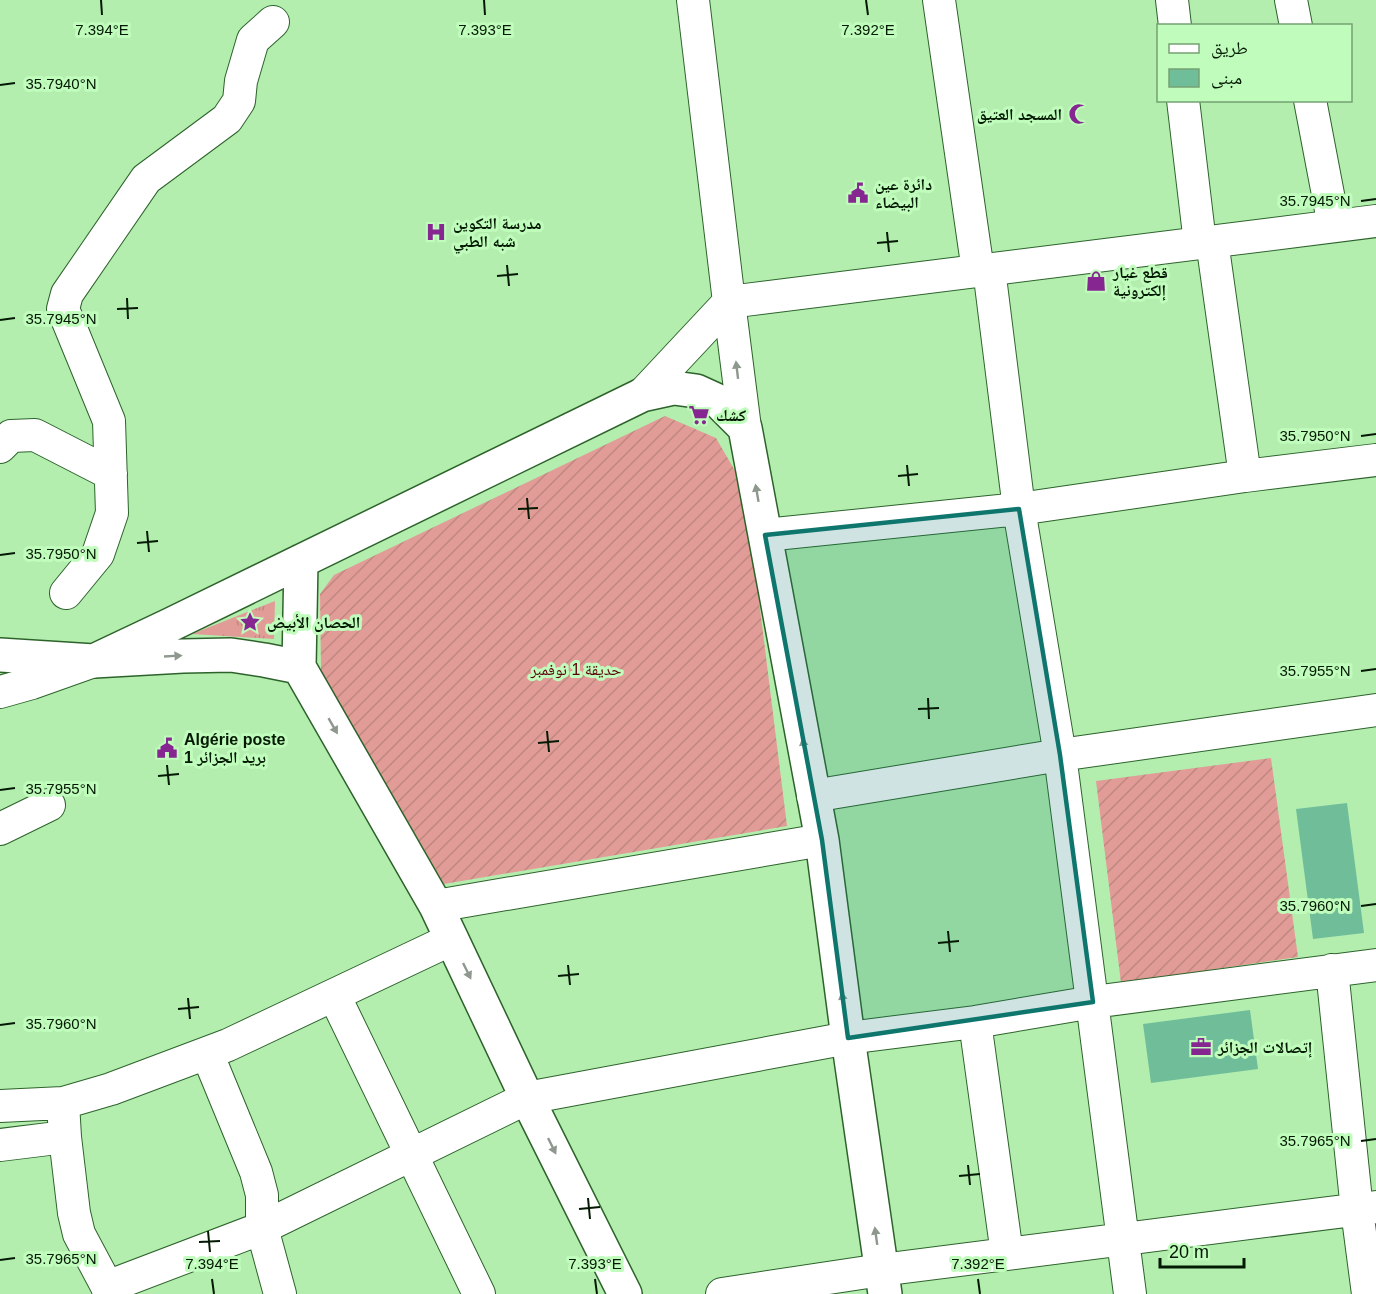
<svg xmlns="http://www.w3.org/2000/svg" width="1376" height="1294" font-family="Arial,'Noto Naskh Arabic',sans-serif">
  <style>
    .grass { fill: url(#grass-tufts) }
    .garden { fill: url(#garden-furrows) }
    .building { fill: #70bd9a }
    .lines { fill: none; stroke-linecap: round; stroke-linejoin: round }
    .minor-casing { stroke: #2d632b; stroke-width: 34 }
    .major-casing { stroke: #2d632b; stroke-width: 36 }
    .minor { stroke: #fff; stroke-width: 32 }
    .major { stroke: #fff; stroke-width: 33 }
    .oneway { fill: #8e988e }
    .marked { fill: #0f766e; fill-opacity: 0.2; stroke: #0f766e; stroke-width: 4.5; stroke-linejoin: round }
    .ticks { fill: none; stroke: #041903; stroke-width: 2 }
    .labels { text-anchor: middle; stroke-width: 6; stroke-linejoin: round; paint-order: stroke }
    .poi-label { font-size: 16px; font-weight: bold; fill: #041903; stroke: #c0fcbc; text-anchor: start }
    .park-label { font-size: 16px; fill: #5c000c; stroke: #c0fcbc }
    .ticks-label { font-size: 15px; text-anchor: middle; fill: #041903; stroke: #c0fcbc; stroke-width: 6; stroke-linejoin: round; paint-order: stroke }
  </style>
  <defs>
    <pattern id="grass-tufts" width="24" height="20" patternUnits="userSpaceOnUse" patternTransform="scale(1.5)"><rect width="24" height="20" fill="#e29c97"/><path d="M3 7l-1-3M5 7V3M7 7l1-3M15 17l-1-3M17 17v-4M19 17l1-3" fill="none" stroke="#c08680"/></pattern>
    <pattern id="garden-furrows" width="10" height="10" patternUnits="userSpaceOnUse" patternTransform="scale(1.5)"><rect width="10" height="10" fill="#e29c97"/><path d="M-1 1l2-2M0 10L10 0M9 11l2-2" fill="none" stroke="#c08680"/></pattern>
  </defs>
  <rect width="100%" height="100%" fill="#b3eeaf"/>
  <path class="grass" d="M275 601 274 639 192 634Z"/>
  <path class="garden" d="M665 416 716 438 745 488 787 826 444 884 321 671 320 594 334 575Z
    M1271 758 1298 957 1121 983 1096 781Z"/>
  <path class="building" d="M1347 803 1364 933 1313 939 1296 809Z
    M1250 1010 1258 1069 1151 1083 1143 1024Z"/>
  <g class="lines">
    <g class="minor-casing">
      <path id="minor" d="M693 0 729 302 1376 221
        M939 0 978 271
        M1172 0 1175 26
        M1291 0 1296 26
        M1183 100 1200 243
        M1310 100 1334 226
        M1212 241 1245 476
        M989 269 1019 509 1060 755 1130 1294
        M642 395 729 302 745 428
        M0 447 11 436 35 435 111 474
        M765 535 1019 509 1245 476 1376 460
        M66 593 98 554 112 513 109 421 63 309 67 294 146 179 227 119 239 101 241 81 253 40 273 22
        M0 692 32 683 94 661
        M813 796 1060 755 1376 710
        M0 829 49 805
        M436 906 822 840
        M1332 970 1357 1210 1368 1294
        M334 995 479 1294
        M975 1022 1007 1254
        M207 1053 256 1172 262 1195V1228L280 1294
        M63 1103 65 1137 74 1213 79 1234 111 1294
        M0 1106 63 1103 111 1089 228 1045 452 939
        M0 1145 65 1137
        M107 1287 262 1228 527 1098 848 1038 975 1022 1093 1002 1376 965
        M722 1294 881 1270 1376 1207"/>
    </g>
    <g class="major-casing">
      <path id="major" d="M0 655 94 661 183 656 231 655 264 660 299 667 436 906 527 1098 625 1294
        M94 661 168 626 642 395 674 388 696 391 718 401 745 428 822 840 848 1038 885 1294
        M299 667 301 561"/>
    </g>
    <use href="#minor" class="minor"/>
    <use href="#major" class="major"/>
  </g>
  <defs><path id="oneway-solid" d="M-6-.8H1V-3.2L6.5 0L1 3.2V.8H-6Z" transform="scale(1.5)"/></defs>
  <g class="oneway">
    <use href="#oneway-solid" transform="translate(737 370) rotate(-97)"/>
    <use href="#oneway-solid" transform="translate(757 493) rotate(-100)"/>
    <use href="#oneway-solid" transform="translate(173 656) rotate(-3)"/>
    <use href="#oneway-solid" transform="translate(333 726) rotate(60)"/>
    <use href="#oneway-solid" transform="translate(804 747) rotate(-100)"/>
    <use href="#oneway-solid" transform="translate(467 971) rotate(64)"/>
    <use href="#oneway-solid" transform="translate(843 1001) rotate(-98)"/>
    <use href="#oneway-solid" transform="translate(552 1146) rotate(64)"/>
    <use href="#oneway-solid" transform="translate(876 1236) rotate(-98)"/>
  </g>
  <path class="marked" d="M1019 509 1060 755 1093 1002 848 1038 822 840 765 535Z"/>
  <path class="ticks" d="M101 0 102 15M484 0 485 15M866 0 868 15M0 85 15 83M1361 201 1376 199M887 232 889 252M877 243 898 241M507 265 509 286M497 276 518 274M127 298 128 319M117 309 138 308M0 320 15 318M1361 436 1376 434M907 465 909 486M898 476 918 474M527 498 529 519M518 509 538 508M147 531 149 552M137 543 158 541M0 555 15 553M1361 671 1376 669M928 698 929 719M918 709 939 708M547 731 549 752M538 743 559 741M167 765 169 785M158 776 179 774M0 790 15 788M1361 906 1376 904M948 931 950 952M938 943 959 941M568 965 570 985M558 976 579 974M188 998 190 1019M178 1009 199 1007M0 1025 15 1023M1361 1141 1376 1139M968 1165 970 1185M959 1176 980 1174M588 1198 590 1219M579 1209 600 1207M208 1231 210 1252M199 1242 220 1241M0 1260 15 1258M212 1279 214 1294M595 1279 597 1294M978 1279 980 1294"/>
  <defs>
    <g id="mosque-bare" transform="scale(1.62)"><path d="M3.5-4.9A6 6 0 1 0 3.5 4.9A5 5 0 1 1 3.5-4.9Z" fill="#852691" stroke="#c0fcbc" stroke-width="2.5" paint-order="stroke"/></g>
    <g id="civic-bare" transform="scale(1.62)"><path d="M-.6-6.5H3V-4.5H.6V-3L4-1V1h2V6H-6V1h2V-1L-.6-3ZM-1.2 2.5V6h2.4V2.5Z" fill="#852691" stroke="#c0fcbc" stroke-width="2.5" paint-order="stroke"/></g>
    <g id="hospital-bare" transform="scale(1.62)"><path d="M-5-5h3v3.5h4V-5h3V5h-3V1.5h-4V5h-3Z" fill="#852691" stroke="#c0fcbc" stroke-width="2.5" paint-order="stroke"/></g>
    <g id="shop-bare" transform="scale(1.62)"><path d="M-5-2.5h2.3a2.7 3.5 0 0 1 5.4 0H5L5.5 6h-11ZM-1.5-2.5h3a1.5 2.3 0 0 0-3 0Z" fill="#852691" stroke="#c0fcbc" stroke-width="2.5" paint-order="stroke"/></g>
    <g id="supermarket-bare" transform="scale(1.62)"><path d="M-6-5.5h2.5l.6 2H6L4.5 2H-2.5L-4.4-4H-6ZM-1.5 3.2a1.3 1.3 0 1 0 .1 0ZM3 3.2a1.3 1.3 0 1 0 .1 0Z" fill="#852691" stroke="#c0fcbc" stroke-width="2.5" paint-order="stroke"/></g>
    <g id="sight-bare" transform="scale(1.62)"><path d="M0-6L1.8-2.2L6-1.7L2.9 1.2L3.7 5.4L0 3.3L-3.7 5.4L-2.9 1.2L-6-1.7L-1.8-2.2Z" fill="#852691" stroke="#c0fcbc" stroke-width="2.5" paint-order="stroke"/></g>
    <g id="office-bare" transform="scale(1.62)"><path d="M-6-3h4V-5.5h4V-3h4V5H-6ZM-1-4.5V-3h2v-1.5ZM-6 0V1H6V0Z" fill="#852691" stroke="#c0fcbc" stroke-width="2.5" paint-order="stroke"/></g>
  </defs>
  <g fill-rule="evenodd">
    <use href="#mosque-bare" x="1079" y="114"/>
    <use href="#civic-bare" x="858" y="193"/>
    <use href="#hospital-bare" x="436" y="232"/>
    <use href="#shop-bare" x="1096" y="281"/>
    <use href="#supermarket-bare" x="699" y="415"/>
    <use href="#sight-bare" x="250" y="622"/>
    <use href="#civic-bare" x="167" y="748"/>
    <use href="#office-bare" x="1201" y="1047"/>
  </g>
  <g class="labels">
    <g class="poi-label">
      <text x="1062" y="120" text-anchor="end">المسجد العتيق</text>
      <text x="875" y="190">دائرة عين<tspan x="875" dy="18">البيضاء</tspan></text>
      <text x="453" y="229">مدرسة التكوين<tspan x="453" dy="18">شبه الطبي</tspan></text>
      <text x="1113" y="278">قطع غيار<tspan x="1113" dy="18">إلكترونية</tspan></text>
      <text x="716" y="421">كشك</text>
      <text x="267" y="628">الحصان الأبيض</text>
      <text x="184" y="745">Algérie poste<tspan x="184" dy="18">1 بريد الجزائر</tspan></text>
      <text x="1218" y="1053">إتصالات الجزائر</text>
    </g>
    <g class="park-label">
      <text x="576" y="675">حديقة 1 نوفمبر</text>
    </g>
  </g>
  <g class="ticks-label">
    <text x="102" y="35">7.394°E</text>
    <text x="485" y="35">7.393°E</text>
    <text x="868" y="35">7.392°E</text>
    <text x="61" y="89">35.7940°N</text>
    <text x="1315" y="206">35.7945°N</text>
    <text x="61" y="324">35.7945°N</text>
    <text x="1315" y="441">35.7950°N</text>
    <text x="61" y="559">35.7950°N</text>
    <text x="1315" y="676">35.7955°N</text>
    <text x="61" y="794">35.7955°N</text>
    <text x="1315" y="911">35.7960°N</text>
    <text x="61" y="1029">35.7960°N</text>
    <text x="1315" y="1146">35.7965°N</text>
    <text x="61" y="1264">35.7965°N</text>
    <text x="212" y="1269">7.394°E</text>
    <text x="595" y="1269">7.393°E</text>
    <text x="978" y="1269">7.392°E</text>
  </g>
  <rect x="1157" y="24" width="195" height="78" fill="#c0fcbc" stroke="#75a172" stroke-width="1.5"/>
  <rect x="1169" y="44" width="30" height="9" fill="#ffffff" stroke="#75a172" stroke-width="1.5"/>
  <text x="1211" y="54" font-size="18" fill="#041903">طريق</text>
  <rect x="1169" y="69" width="30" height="18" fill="#70bd9a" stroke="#75a172" stroke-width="1.5"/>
  <text x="1211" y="84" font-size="18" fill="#041903">مبنى</text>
  <path d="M1160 1258v9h84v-9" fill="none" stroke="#041903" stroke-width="3"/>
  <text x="1169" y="1258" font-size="18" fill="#041903" stroke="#c0fcbc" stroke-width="4.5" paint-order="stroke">20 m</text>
</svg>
